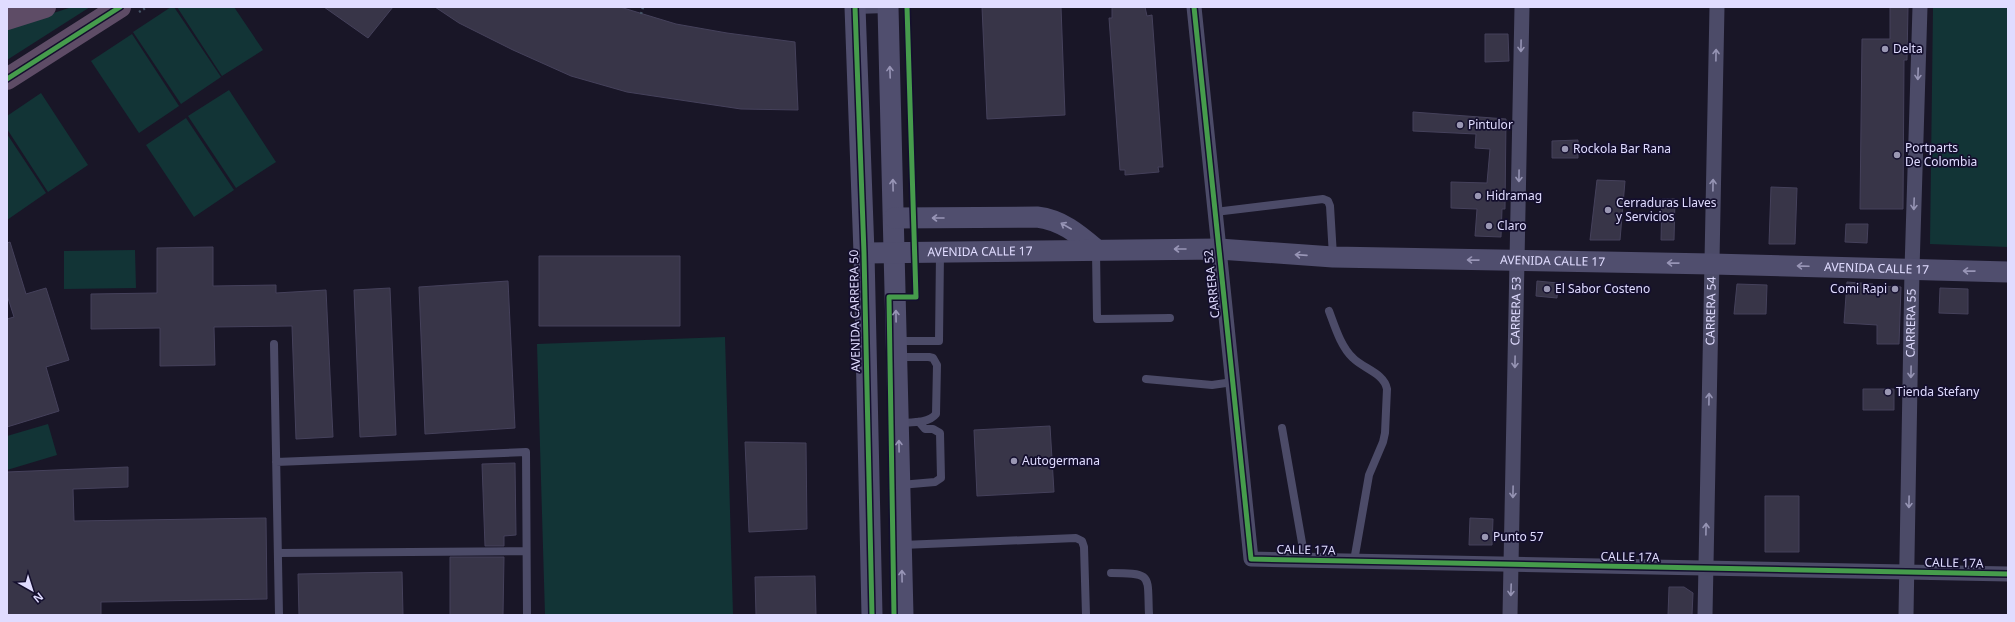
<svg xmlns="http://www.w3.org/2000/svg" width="2015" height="622" font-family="'Noto Sans',sans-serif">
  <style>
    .green { fill: #123436 }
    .building { fill: #383548; stroke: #45415b }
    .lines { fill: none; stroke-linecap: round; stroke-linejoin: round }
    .path { stroke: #465567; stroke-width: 2.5; stroke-dasharray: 2 3; stroke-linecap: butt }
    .lane { stroke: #4c4b68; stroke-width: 8 }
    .street { stroke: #4c4b68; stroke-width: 15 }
    .secondary { stroke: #504e6e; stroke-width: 21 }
    .highway { stroke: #5e4c66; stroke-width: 22 }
    .cycleway-casing { stroke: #140f2e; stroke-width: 8 }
    .cycleway { stroke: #469c4c; stroke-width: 5 }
    .oneway { stroke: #9694b4 }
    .oneway2 { stroke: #9895b6 }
    .poi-dot { fill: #9a97b3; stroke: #140f2e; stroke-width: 1.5 }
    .labels { text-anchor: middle; stroke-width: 3.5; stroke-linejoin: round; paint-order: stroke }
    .poi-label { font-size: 12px; fill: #e0dcff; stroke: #140f2e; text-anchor: start }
    .street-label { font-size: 12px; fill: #e0dcff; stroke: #140f2e }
  </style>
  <rect width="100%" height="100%" fill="#191627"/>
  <path class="green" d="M72 7H90L7 60V28Z
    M171 7H174L221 77 181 104 133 32Z
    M177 7H234L263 50 222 76Z
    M1933 7H2008V247L1930 244Z
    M132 34 179 106 139 133 91 61Z
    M229 90 276 162 236 188 188 116Z
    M41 93 88 165 48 192 7 129V116Z
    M186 118 234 190 194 217 146 145Z
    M7 134 46 193 7 220Z
    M135 250 136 288 64 289V251Z
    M725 337 733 615H545L537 344Z
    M48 424 57 455 7 470V436Z"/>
  <path class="building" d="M324 7H393L368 38Z
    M435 7H620L676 24 727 33 795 42 798 110 741 109 687 101 627 92 571 76 513 50 459 23Z
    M982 7H1061L1065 115 987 119Z
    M1112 7H1145L1147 16 1152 15 1163 167H1158L1159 172 1125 175V170H1120L1109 18H1112Z
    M1890 7H1908L1907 60H1904L1903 209H1860L1862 39H1890Z
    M1485 34H1508L1509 61 1485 62Z
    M1413 112 1506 119 1505 209H1502L1501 237 1475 236 1477 209 1451 208V182L1487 183 1490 149 1475 148 1476 134 1413 131Z
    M1578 140V158H1552V141Z
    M1597 180 1625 181 1620 240H1590Z
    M1771 187 1797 188 1795 244H1769Z
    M1662 199H1675L1674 240H1661Z
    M1846 224H1868L1867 243 1845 242Z
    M10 242 26 294 46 288 69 360 46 367 59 411 7 427V319L14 317 7 295V243Z
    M213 247V286L276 285V293L326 290 333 437 296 439 292 326 214 327 215 365 160 366V328L91 329V294L157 293V248Z
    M539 256H680V326H539Z
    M508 281 515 428 425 434 419 287Z
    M1537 281 1558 283 1557 298 1536 296Z
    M1847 282 1873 284V286L1901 287 1899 344H1877V325L1844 323Z
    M1737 284 1767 285 1766 314H1734Z
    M390 288 396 435 360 437 354 290Z
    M1940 288 1968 289V314L1939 313Z
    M1863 389H1894V410H1863Z
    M1050 426 1054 492 977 496 974 430Z
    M745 442 806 443 807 529 749 532Z
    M515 463 516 535 504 536V546H485L482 464Z
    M128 467V487L73 489 74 521 266 518 267 599 101 602V615H7V472Z
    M1765 496H1799V552H1765Z
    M1470 518 1493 519 1492 545H1469Z
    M450 557H504L503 615H450Z
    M402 572 403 615H299L298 574Z
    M815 576 816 615H756L755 577Z
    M1669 587H1684L1693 593 1692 615H1668Z"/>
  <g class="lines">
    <path class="path" d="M139 12 147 7
      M641 14 643 7"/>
    <path class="lane" d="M855 10 887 9
      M1215 212 1323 199 1328 201 1330 206 1333 256
      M1096 251 1097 319 1170 318
      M1329 311C1335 327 1341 347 1353 358 1364 369 1384 373 1387 389L1385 433 1383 442 1369 475 1354 561
      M897 341H939L940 253
      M274 344 279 615
      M897 357H929L933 358 937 365 936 414C928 424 910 422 899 423
      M1146 379 1212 385 1233 382
      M1282 428 1305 560
      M276 462 526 452 527 615
      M900 485 935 482 941 478 940 433 933 429H925L919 422
      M902 545 1076 538 1082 541 1084 547 1086 615
      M278 553 526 551
      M1111 573C1154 573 1147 575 1149 615"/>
    <g class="street">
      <path d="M1194 7 1251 559 2008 574"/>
      <path id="s1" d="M1510 615 1522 7"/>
      <path id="s2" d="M1705 615 1717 7"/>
      <path id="s3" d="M1906 615 1912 269 1920 7"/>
    </g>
    <g class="secondary">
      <path d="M855 7 864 253 872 615"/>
      <path d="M888 7 903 615"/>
      <path d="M894 218 1037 217C1062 220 1078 234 1097 250"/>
      <path id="s4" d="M864 253 1219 249 1333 257 1712 264 2008 272"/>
    </g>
    <path class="highway" d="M7 19 45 7
      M7 79 120 7"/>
    <g class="cycleway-casing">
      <path id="cycleway" d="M855 7 864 253 872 615
        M1194 7 1251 559 2008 574
        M7 79 120 7
        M894 615 889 297H916L907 7"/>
    </g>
    <use href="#cycleway" class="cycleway"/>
  </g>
  <defs><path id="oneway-shaft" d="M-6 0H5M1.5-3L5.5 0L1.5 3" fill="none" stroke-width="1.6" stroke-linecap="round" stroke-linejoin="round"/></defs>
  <g class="oneway">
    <use href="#oneway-shaft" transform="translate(1521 46) rotate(91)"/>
    <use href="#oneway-shaft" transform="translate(1716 55) rotate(-89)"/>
    <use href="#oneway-shaft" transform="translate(1918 74) rotate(92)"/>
    <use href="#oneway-shaft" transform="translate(1519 176) rotate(91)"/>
    <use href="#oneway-shaft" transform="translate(1713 185) rotate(-89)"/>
    <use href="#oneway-shaft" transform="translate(1914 204) rotate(92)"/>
    <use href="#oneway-shaft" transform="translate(1515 362) rotate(91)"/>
    <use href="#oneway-shaft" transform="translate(1911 372) rotate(91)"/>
    <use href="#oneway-shaft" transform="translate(1709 399) rotate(-89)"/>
    <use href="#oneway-shaft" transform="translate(1513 492) rotate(91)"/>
    <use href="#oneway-shaft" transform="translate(1909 502) rotate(91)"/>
    <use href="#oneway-shaft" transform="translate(1706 529) rotate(-89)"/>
    <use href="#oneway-shaft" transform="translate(1511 590) rotate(92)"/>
  </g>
  <g class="oneway2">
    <use href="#oneway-shaft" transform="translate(890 72) rotate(-92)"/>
    <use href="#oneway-shaft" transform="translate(893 185) rotate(-91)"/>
    <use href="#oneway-shaft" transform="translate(938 218) rotate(180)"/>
    <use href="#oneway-shaft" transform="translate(1066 226) rotate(-150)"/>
    <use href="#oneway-shaft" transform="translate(1180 249) rotate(180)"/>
    <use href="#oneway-shaft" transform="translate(1301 255) rotate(-176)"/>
    <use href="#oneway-shaft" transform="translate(1473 260) rotate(-179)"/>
    <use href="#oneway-shaft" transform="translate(1673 263) rotate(-179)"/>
    <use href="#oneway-shaft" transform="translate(1803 266) rotate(-178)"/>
    <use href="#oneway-shaft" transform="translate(1969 271) rotate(-179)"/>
    <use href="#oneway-shaft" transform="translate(896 316) rotate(-91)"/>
    <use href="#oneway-shaft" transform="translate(899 446) rotate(-91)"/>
    <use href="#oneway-shaft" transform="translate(902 576) rotate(-91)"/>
  </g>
  <g class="poi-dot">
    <circle cx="1885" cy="49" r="4"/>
    <circle cx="1460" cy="125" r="4"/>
    <circle cx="1565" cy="149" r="4"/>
    <circle cx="1897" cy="155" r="4"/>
    <circle cx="1478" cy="196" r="4"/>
    <circle cx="1608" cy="210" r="4"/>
    <circle cx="1489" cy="226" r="4"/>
    <circle cx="1547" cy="289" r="4"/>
    <circle cx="1895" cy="289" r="4"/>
    <circle cx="1888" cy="392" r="4"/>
    <circle cx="1014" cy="461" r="4"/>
    <circle cx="1485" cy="537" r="4"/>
  </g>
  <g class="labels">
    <g class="poi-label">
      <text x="1893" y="53">Delta</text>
      <text x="1468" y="129">Pintulor</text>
      <text x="1905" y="152">Portparts<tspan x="1905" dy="14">De Colombia</tspan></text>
      <text x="1573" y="153">Rockola Bar Rana</text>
      <text x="1486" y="200">Hidramag</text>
      <text x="1616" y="207">Cerraduras Llaves<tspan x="1616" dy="14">y Servicios</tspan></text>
      <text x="1497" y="230">Claro</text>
      <text x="1555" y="293">El Sabor Costeno</text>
      <text x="1887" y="293" text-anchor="end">Comi Rapi</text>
      <text x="1896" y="396">Tienda Stefany</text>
      <text x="1022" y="465">Autogermana</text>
      <text x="1493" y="541">Punto 57</text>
    </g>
    <g class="street-label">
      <text dy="4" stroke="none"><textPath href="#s4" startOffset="116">AVENIDA CALLE 17</textPath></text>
      <text dy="4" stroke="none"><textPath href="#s4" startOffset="689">AVENIDA CALLE 17</textPath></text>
      <text dy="4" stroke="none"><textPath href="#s4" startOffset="1013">AVENIDA CALLE 17</textPath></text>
      <text transform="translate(1212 284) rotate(-96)" y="4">CARRERA 52</text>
      <text transform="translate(855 311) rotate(-91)" y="4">AVENIDA CARRERA 50</text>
      <text dy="4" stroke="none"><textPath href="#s1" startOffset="304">CARRERA 53</textPath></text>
      <text dy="4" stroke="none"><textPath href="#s2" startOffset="304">CARRERA 54</textPath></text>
      <text dy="4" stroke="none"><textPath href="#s3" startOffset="292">CARRERA 55</textPath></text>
      <text transform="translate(1306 550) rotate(1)" y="4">CALLE 17A</text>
      <text transform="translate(1630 557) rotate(1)" y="4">CALLE 17A</text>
      <text transform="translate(1954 563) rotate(1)" y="4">CALLE 17A</text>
    </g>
  </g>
  <rect width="2015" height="622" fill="none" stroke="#e0dcff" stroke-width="16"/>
  <g transform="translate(32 590) rotate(141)" stroke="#140f2e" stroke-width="3" paint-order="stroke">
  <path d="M0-3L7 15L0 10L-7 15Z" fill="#e0dcff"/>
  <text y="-6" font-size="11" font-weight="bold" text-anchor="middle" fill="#e0dcff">N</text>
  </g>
</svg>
